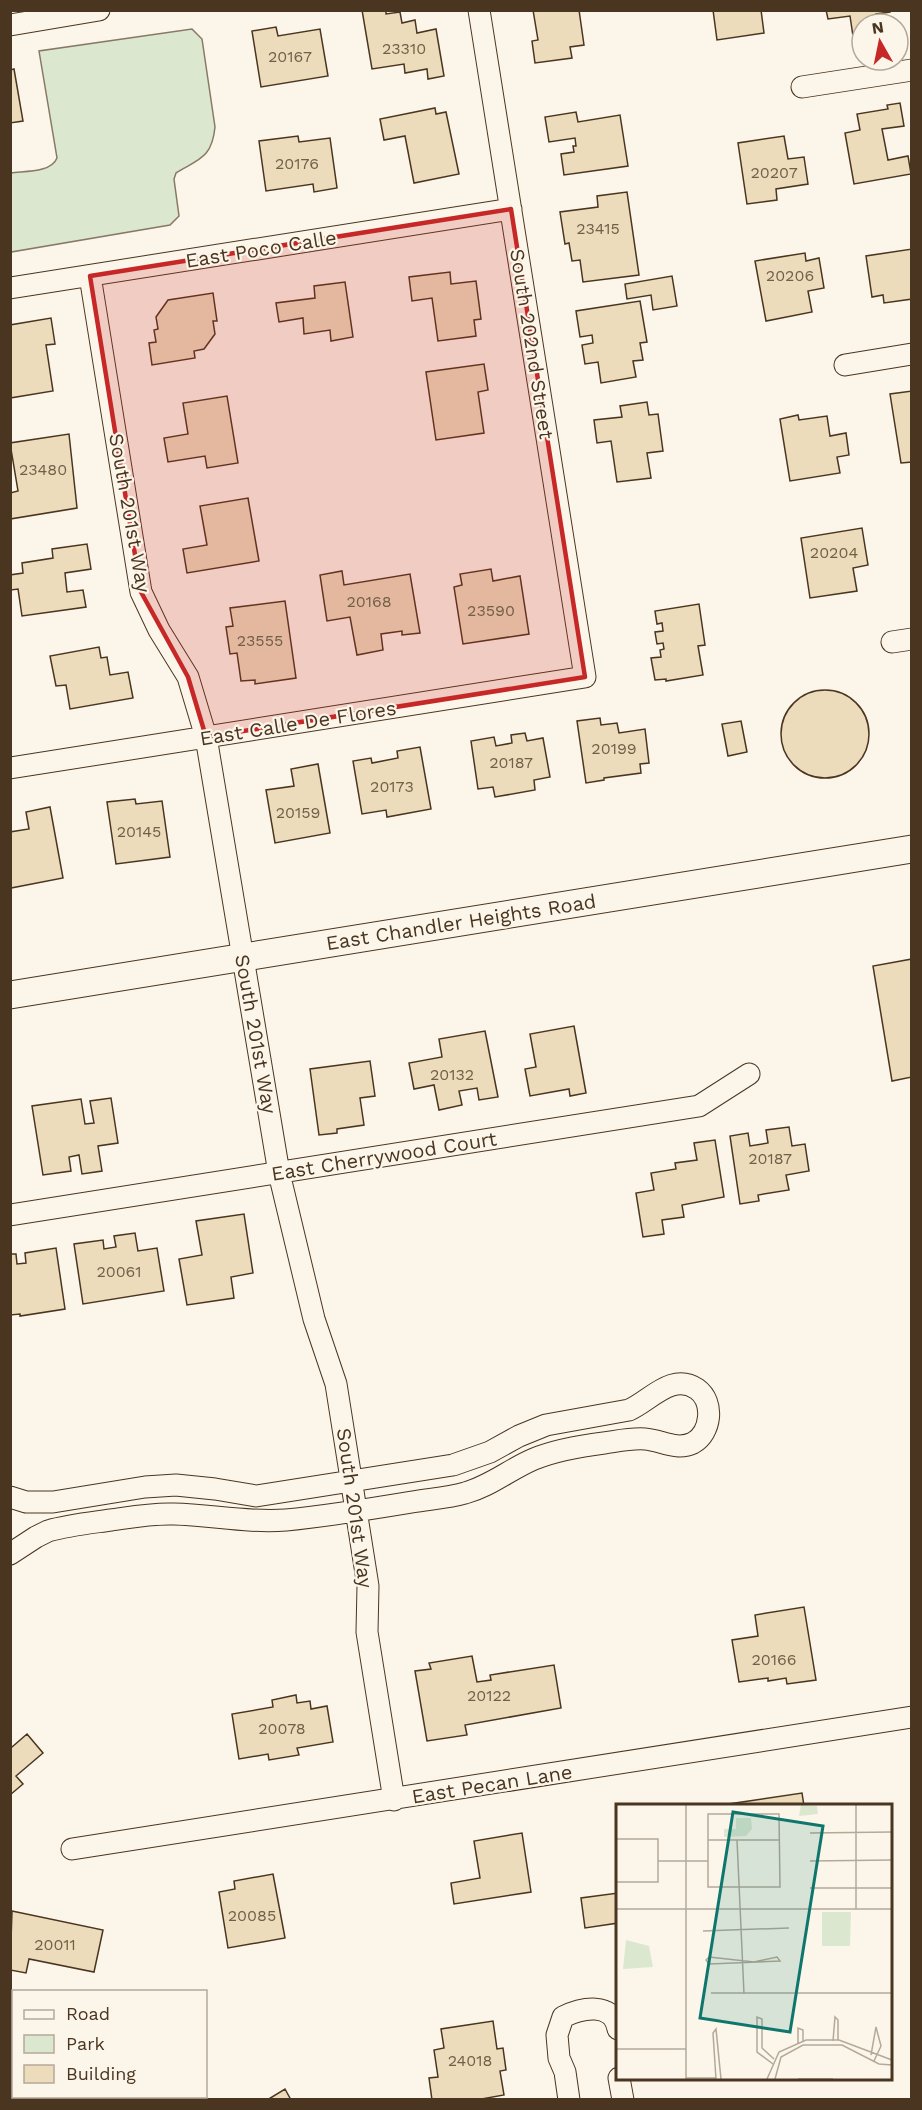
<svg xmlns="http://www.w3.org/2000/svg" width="922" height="2110" font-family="'Work Sans',sans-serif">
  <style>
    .green { fill: #dce7d0; stroke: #887966; stroke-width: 1.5 }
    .building { fill: #ecdcbc; stroke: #4a3520; stroke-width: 1.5 }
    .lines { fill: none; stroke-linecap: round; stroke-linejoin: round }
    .minor-casing { stroke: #4a3520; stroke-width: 23 }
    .major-casing { stroke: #4a3520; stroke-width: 29 }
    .minor { stroke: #fbf6e9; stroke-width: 21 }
    .major { stroke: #fbf6e9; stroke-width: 27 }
    .marked { fill: #c62828; fill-opacity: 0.2; stroke: #c62828; stroke-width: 4.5; stroke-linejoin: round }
    .labels { text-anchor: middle; stroke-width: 4.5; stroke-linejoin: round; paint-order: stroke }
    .number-label { font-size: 16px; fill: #725f47 }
    .street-label { font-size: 20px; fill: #4a3520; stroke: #fbf6e9 }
    .inset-road { fill: none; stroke: #b4a999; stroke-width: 1.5 }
    .view { fill: #0f766e; fill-opacity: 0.15; stroke: #0f766e; stroke-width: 3 }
    .inset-edge { fill: none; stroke: #4a3520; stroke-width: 3 }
  </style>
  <rect width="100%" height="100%" fill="#fbf6e9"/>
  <path class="green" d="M192 29 202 39 215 127C212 158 199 159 176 173L174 179 179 216 170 225 11 252V173C24 171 51 173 57 158L39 51Z"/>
  <path class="building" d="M362 10H386V14L400 12 402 23 415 20 417 33 436 29 444 76 428 79 427 69 405 73 404 64 372 69Z
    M533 10H579L584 45 570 47 572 58 535 63 532 41 538 40Z
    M713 10H761L764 33 717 40Z
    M826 10H890V12L876 14 878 24H862V34L853 36 850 16 828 19Z
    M276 27 278 36 320 29 328 76 261 87 252 31Z
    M14 69 23 121 10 123V70Z
    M900 103 904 126 882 129 888 160 908 156 911 174 854 184 845 133 860 130 857 114 888 109 887 105Z
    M435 108 436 114 446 112 459 174 414 183 405 136 384 140 380 119Z
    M576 112 578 122 620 115 628 166 564 175 561 154 574 152 573 146H576L575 138 549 142 545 117Z
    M298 136 299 142 330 138 337 188 314 192 313 184 266 191 259 141Z
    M784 136 788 159 804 157 808 184 776 189 777 200 747 204 738 143Z
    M627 192 639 275 583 282 580 260 572 261 569 243 565 244 560 212 598 207 597 196Z
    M912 249V299L884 303 883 295 872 297 866 256Z
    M805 253 806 261 819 258 824 288 808 291 812 312 766 321 755 261Z
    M450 272 451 284 476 281 481 319 474 320 476 336 438 341 432 298 412 301 409 277Z
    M672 276 677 306 653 310 651 295 627 299 625 284Z
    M345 282 353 337 331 341 330 330 304 334 303 318 279 322 276 303 315 298 314 286Z
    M213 293 217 321H213L215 334 204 349 194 351 195 358 152 365 149 343 156 342 154 330 158 329 156 317 168 300Z
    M640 301 647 342 640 343 643 360 633 361 636 377 601 383 598 362 585 364 582 345 593 343 592 335 580 337 576 311Z
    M51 318 55 344 46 345 53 391 10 398V325Z
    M484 364 488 390 478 392 484 433 436 440 426 372Z
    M912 391V462L901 463 890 394Z
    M227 396 238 463 207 468 205 456 168 462 164 438 188 434 183 403Z
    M647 402 649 415 658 414 663 451 647 453 651 478 617 482 611 441 597 443 594 420 622 417 620 406Z
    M798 415 799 420 827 416 830 436 846 433 849 455 837 457 840 473 790 481 780 419Z
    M69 434 77 508 10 519V493L18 491 10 443Z
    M248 498 259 561 187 573 183 549 207 545 200 506Z
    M862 528 868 565 853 568 857 591 810 598 801 538Z
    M87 544 91 569 65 573 67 592 83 590 86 607 22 616 18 589 11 590 10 575 23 573 22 563 53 558 52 549Z
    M491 569 493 581 520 576 529 634 463 644 454 587 462 585 460 574Z
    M342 571 344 585 410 574 420 633 402 635V631L381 634 383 650 357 655 350 617 327 621 320 575Z
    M285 601 296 678 255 684V680L241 681 237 653 230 654 226 627 233 626 230 608Z
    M699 604 705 645 698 646 703 675 666 681V679L655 680 651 658 661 657 660 650 664 649 663 643 657 644 655 632 663 631 662 623 657 624 655 611Z
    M99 647 101 658 107 657 110 675 128 672 133 698 70 709 66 685 56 686 50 656Z
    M781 734a44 44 0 1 1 88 0a44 44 0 1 1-88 0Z
    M600 718 601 725 617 723 619 733 645 729 649 763 640 764 641 773 604 778V780L586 783 577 721Z
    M741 721 747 752 728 756 722 724Z
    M525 733 527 741 543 738 550 777 534 780 535 790 495 797 493 787 478 789 471 741 494 737 496 746 512 743 511 735Z
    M420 747 431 809 387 817 386 810 362 814 353 761 371 758 372 763 398 758 397 751Z
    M318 764 330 833 275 843 266 790 294 786 291 769Z
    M135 799 136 804 162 801 170 857 116 864 107 802Z
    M50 807 63 878 11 888 10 832 29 829 26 812Z
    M912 959V1077L892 1081 873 966Z
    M574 1026 586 1093 570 1096 569 1089 530 1096 525 1069 536 1067 530 1034Z
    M485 1031 498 1097 479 1100 477 1088 459 1091 462 1105 439 1110 434 1085 414 1089 409 1063 442 1057 439 1039Z
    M370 1061 375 1096 360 1098 364 1125 337 1129V1133L319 1135 310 1069Z
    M111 1098 118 1143 98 1146 102 1171 82 1174 79 1155 69 1157 71 1171 43 1175 32 1106 81 1099 85 1124 94 1123 90 1101Z
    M789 1127 792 1146 805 1144 809 1171 786 1175 789 1190 758 1195 759 1201 740 1204 730 1136 748 1133 750 1146 768 1143 766 1130Z
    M715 1140 724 1197 682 1205 684 1217 662 1220 664 1234 643 1237 636 1193 654 1190 651 1173 676 1169 675 1163 697 1160 694 1143Z
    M244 1214 253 1273 231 1277 234 1298 187 1305 179 1259 202 1255 196 1221Z
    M135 1233 138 1251 157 1248 164 1291 83 1304 74 1244 103 1240 104 1249 116 1247 114 1236Z
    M56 1248 65 1309 20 1316V1314L10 1315V1254H16L17 1264 26 1263 25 1253Z
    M804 1607 816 1680 787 1684 786 1678 768 1681V1678L739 1682 732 1640 758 1636 755 1615Z
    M472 1656 477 1682 491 1680 490 1675 554 1665 561 1708 465 1725 467 1735 427 1741 415 1671 431 1669 429 1663Z
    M296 1695 297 1703 310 1701 311 1709 327 1706 333 1742 297 1748 299 1755 269 1760 268 1754 239 1759 232 1714 273 1707 272 1700Z
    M27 1734 43 1753 16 1776 23 1784 10 1795V1745L12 1747Z
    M802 1793 804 1806H722V1805Z
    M522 1833 531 1892 454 1904 451 1883 480 1878 474 1841Z
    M273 1874 285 1938 228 1948 219 1892 235 1889 234 1881Z
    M618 1893V1923L585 1928 581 1898Z
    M12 1911 103 1930 94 1972 29 1959 26 1973 10 1970Z
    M493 2021 497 2049 503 2048 506 2070 500 2071 504 2095 476 2100H432L429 2078 438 2077 434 2050 444 2048 441 2029Z
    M285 2089 291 2100H267Z
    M107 2096H162L164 2100H101Z"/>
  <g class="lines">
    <g class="minor-casing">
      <path id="minor" d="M10 25 99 10
        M802 87 912 70
        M90 276 141 592 159 630 188 677 206 737 279 1173 314 1319 336 1384 368 1586 367 1632 394 1800
        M10 288 511 209
        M845 365 912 354
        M892 642 912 639
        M10 768 585 677 479 10
        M10 1215 699 1106 749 1074
        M10 1497 26 1502H53L145 1487 176 1485 215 1489 256 1496 453 1465 490 1452 519 1436 546 1425 629 1410C650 1401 672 1372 697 1389 715 1402 711 1433 693 1443 676 1451 661 1440 645 1439 631 1438 618 1441 604 1443 580 1446 556 1450 534 1459 510 1469 491 1486 465 1493 448 1498 429 1499 412 1502 370 1509 328 1516 286 1520 248 1523 212 1515 174 1514 152 1513 132 1517 111 1520 90 1523 69 1525 48 1531L36 1537 10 1554
        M72 1849 912 1717
        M619 2078 623 2100
        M569 2100 565 2072 559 2058 557 2035 563 2017C581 2008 613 2001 618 2029"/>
    </g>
    <g class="major-casing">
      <path id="major" d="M10 995 912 849"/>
    </g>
    <use href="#minor" class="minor"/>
    <use href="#major" class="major"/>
  </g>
  <path class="marked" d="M511 209 585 677 206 737 188 677 141 592 90 276Z"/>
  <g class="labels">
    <g class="number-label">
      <text x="404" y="54">23310</text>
      <text x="290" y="62">20167</text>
      <text x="297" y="169">20176</text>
      <text x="774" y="178">20207</text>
      <text x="598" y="234">23415</text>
      <text x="790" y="281">20206</text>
      <text x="43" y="475">23480</text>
      <text x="834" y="558">20204</text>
      <text x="369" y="607">20168</text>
      <text x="491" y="616">23590</text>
      <text x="260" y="646">23555</text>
      <text x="614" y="754">20199</text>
      <text x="511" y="768">20187</text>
      <text x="392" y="792">20173</text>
      <text x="298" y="818">20159</text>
      <text x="139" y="837">20145</text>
      <text x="452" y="1080">20132</text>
      <text x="770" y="1164">20187</text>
      <text x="119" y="1277">20061</text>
      <text x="774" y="1665">20166</text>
      <text x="489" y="1701">20122</text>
      <text x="282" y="1734">20078</text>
      <text x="252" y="1921">20085</text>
      <text x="55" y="1950">20011</text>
      <text x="470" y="2066">24018</text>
    </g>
    <g class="street-label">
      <text transform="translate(261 249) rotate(-9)" y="7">East Poco Calle</text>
      <text transform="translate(532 344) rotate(81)" y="7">South 202nd Street</text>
      <text transform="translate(130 513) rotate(80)" y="7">South 201st Way</text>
      <text transform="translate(298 723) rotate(-9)" y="7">East Calle De Flores</text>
      <text transform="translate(461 922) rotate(-9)" y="7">East Chandler Heights Road</text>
      <text transform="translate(256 1034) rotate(80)" y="7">South 201st Way</text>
      <text transform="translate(384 1156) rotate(-9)" y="7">East Cherrywood Court</text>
      <text transform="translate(355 1508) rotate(82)" y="7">South 201st Way</text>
      <text transform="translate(492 1784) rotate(-9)" y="7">East Pecan Lane</text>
    </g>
  </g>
  <g transform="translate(616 1804)">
    <rect width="276" height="276" fill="#fbf6e9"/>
    <path d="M185 1 201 2 202 10 183 12ZM120 14H135L136 25 130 32 108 33V25H120ZM206 108H235L234 142H206ZM10 136 33 142 37 163 7 165Z" fill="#dce7d0"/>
    <path class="inset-road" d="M0 1V78M70 1V275M240 1V105M92 10H163L164 83H92ZM194 29 276 28M0 35H42V78H0M92 36H163M121 36 128 190M42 57H92M194 57 276 56M194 84H276M0 105H276M87 127 173 124M93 153 138 158 161 153 164 157 93 160 90 156ZM95 189H276M217 237 219 213 222 216V236M182 239V224L187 226V237M0 245H70M255 251 260 223 265 242 258 257M157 260 141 248V213L146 215V244L158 255M70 274H100M100 275 97 229 100 225 105 275M151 275 163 248 190 236H223L276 256M159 275 165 253 187 241H226L263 260 276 261M182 275H217"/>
    <path class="view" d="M117 8 207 22 174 228 84 214Z"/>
    <rect width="276" height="276" class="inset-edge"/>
  </g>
  <rect width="922" height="2110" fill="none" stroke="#4a3520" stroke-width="24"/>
  <rect x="12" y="1990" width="195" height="108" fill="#fbf6e9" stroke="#b4a999" stroke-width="1.5"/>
  <rect x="24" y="2010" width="30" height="9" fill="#fbf6e9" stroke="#b4a999" stroke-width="1.5"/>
  <text x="66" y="2020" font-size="18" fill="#4a3520">Road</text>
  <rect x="24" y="2035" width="30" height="18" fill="#dce7d0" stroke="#b4a999" stroke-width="1.5"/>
  <text x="66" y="2050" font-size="18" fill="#4a3520">Park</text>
  <rect x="24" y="2065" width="30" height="18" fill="#ecdcbc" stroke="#b4a999" stroke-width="1.5"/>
  <text x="66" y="2080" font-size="18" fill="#4a3520">Building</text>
  <g transform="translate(880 42) rotate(351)"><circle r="28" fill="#fbf6e9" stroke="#b4a999" stroke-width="1.5"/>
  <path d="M0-4.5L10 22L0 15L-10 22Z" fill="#c62828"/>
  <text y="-9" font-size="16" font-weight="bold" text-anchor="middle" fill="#4a3520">N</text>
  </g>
</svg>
